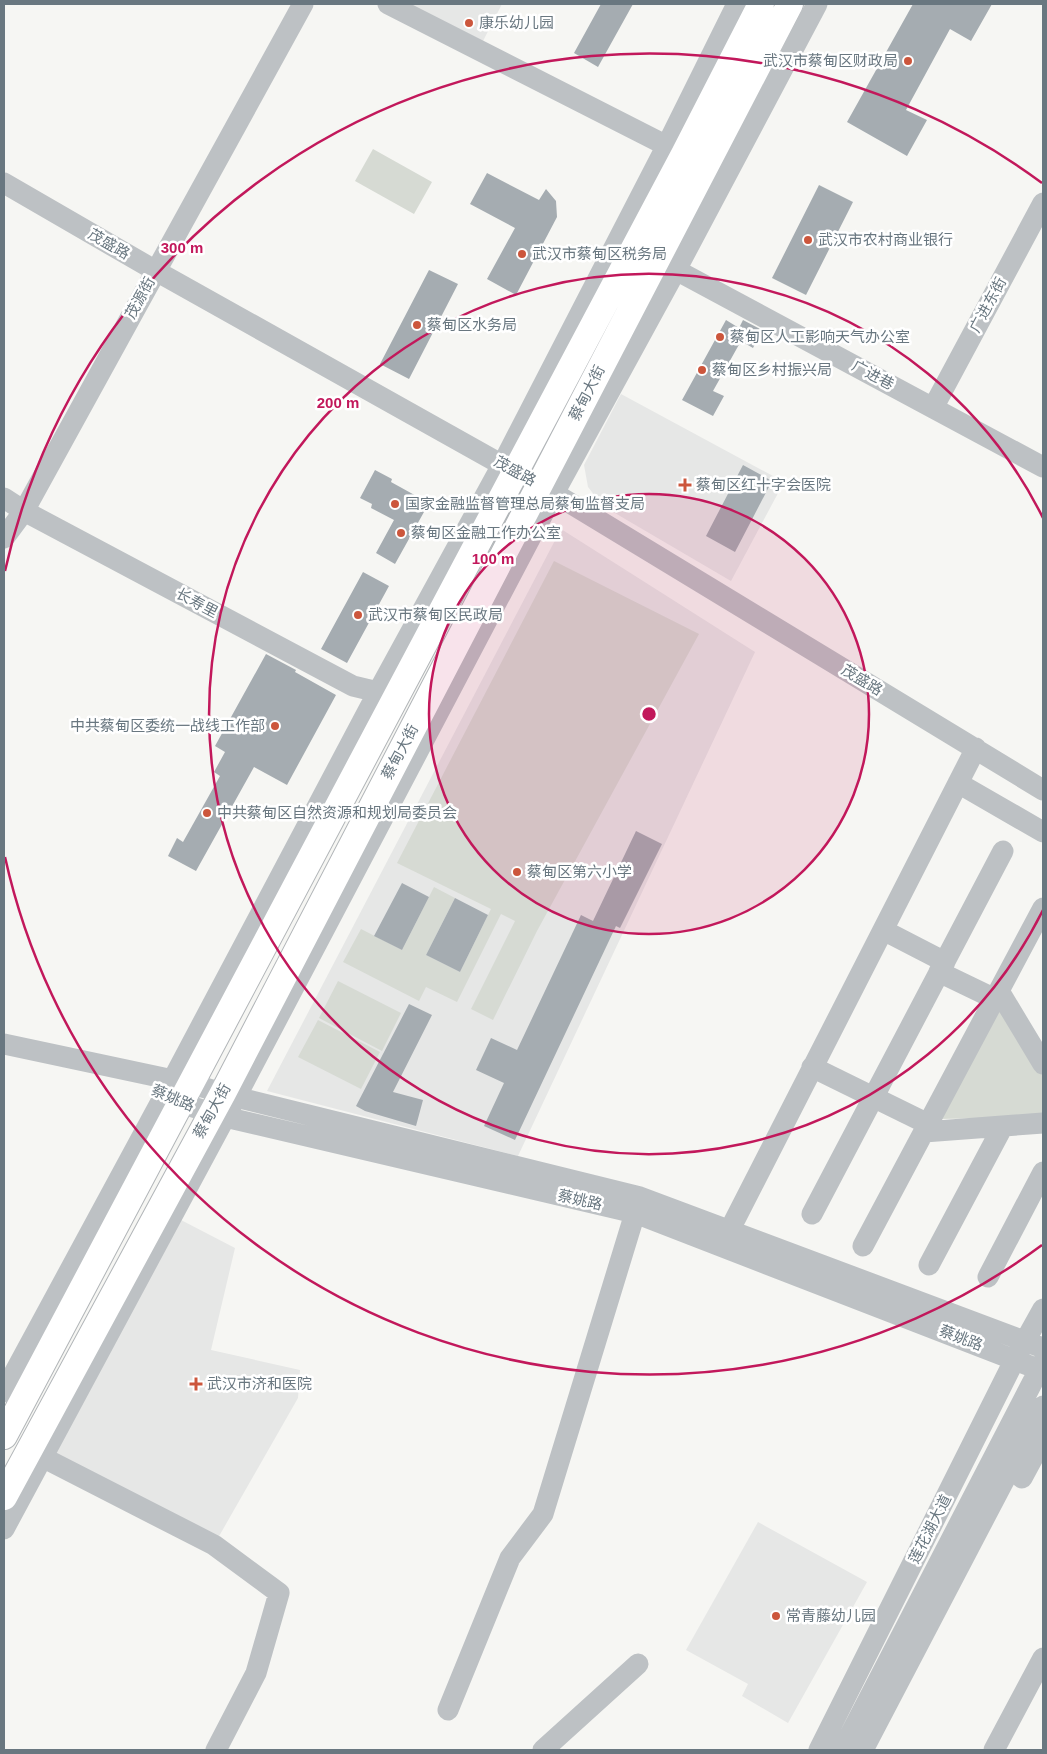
<svg xmlns="http://www.w3.org/2000/svg" width="1047" height="1754" font-family="Arial,'Noto Sans SC',sans-serif">
  <style>
    .built { fill: #e6e7e6 }
    .green { fill: #d6dad3 }
    .building { fill: #a5acb1 }
    .lines { fill: none; stroke-linecap: round; stroke-linejoin: round }
    .major-casing { stroke: #b1b5b8; stroke-width: 28 }
    .minor { stroke: #bdc1c4; stroke-width: 21 }
    .major { stroke: #fff; stroke-width: 26 }
    .ring { fill: none; stroke: #c2185b; stroke-width: 2.5 }
    .poi-dot { fill: #cc563c; stroke: #fff; stroke-width: 2 }
    .labels { text-anchor: middle; stroke-width: 5; stroke-linejoin: round; paint-order: stroke }
    .poi-label { font-size: 15px; fill: #697780; stroke: #fff; text-anchor: start }
    .street-label { font-size: 15px; fill: #697780; stroke: #fff }
    .centre { fill: #c2185b; stroke: #fff; stroke-width: 2.5 }
    .ring-label { font-size: 15px; text-anchor: middle; font-weight: bold; fill: #c2185b; stroke: #fff; stroke-width: 5; stroke-linejoin: round; paint-order: stroke }
  </style>
  <rect width="100%" height="100%" fill="#f6f6f3"/>
  <path class="built" d="M409 4H502L483 41Z
    M621 394 784 482 731 581 603 506 588 487 584 465Z
    M561 529 755 652 518 1156 267 1091Z
    M181 1220 235 1248 211 1350 300 1370 298 1398 218 1538 54 1454Z
    M758 1522 867 1582 788 1723 742 1696 748 1684 686 1650Z"/>
  <path class="green" d="M373 149 432 182 414 214 355 181Z
    M554 561 699 634 537 931 493 1020 471 1009 515 921 501 914 457 1002 426 987 419 1001 343 962 361 929 402 950 434 887 455 898 426 955 460 972 491 909 397 863Z
    M338 981 401 1013 382 1051 319 1018Z
    M998 1006 1043 1076V1117L938 1119Z
    M318 1020 380 1052 361 1089 298 1057Z"/>
  <path class="building" d="M601 4H633L598 67 574 53Z
    M913 4H992L971 41 950 29 906 110 927 120 907 156 847 122Z
    M487 173 539 200 546 189 556 201 557 217 516 295 487 279 515 228 470 204Z
    M819 185 853 202 806 295 772 278Z
    M429 270 458 284 409 379 380 364Z
    M726 320 739 328 743 320 762 330 753 348 741 341 713 391 724 396 713 416 682 400Z
    M743 465 772 481 735 552 706 536Z
    M375 470 392 479 391 482 429 503 395 564 376 553 394 520 371 508 372 504 360 498Z
    M363 572 389 586 347 663 321 649Z
    M266 654 296 670 295 672 336 695 287 785 254 767 196 871 168 856 177 838 183 842 220 776 214 772 225 752 215 746Z
    M636 831 662 844 620 928 616 926 515 1140 484 1126 504 1083 476 1070 491 1038 517 1050 581 915 593 921Z
    M402 883 429 897 402 950 374 936Z
    M455 898 488 915 460 972 426 955Z
    M409 1004 432 1015 393 1092 423 1100 416 1126 365 1111 356 1106Z"/>
  <g class="lines">
    <g class="major-casing">
      <path id="major" d="M4 1436 684 154 761 4
        M4 1497 223 1093 790 4"/>
    </g>
    <path class="minor" d="M388 4 679 152
      M4 183 156 271 515 472
      M676 270 1043 467
      M933 408 1043 203
      M542 486 1043 790
      M4 498 24 511 353 686 378 692 389 698
      M4 538 24 511 303 4
      M958 783 1043 832
      M883 930 945 962 939 972 995 999
      M994 1000 999 991 1043 1064
      M4 1044 192 1084 236 1097 640 1197 1043 1348
      M812 1067 928 1124
      M167 1097 180 1103 225 1117 635 1213 1043 1371
      M929 1122 924 1132 1043 1123
      M812 1214 1003 851
      M723 1243 976 748
      M863 1246 1043 908
      M929 1265 1003 1126
      M988 1277 1043 1172
      M4 1392 164 1096 378 692 502 465 667 145 737 4
      M42 1457 214 1545 279 1593 256 1673 216 1750
      M1022 1478 1043 1439
      M4 1529 236 1097 554 493 676 270 817 4
      M448 1710 510 1558 543 1514 639 1200
      M543 1750 638 1664
      M819 1750 1015 1359 1043 1309
      M840 1750 850 1735 1043 1362
      M863 1750 1043 1406
      M994 1750 1043 1658"/>
    <use href="#major" class="major"/>
  </g>
  <circle cx="649" cy="714" r="220" fill="#c2185b" fill-opacity=".12"/>
  <g class="ring">
    <circle cx="649" cy="714" r="220"/>
    <path d="M1043 910A440 440 0 1 1 1043 518"/>
    <path d="M1042 1245A660 660 0 0 1 5 857M5 571A660 660 0 0 1 1042 183"/>
  </g>
  <g class="poi-dot">
    <circle cx="469" cy="23" r="5"/>
    <circle cx="908" cy="61" r="5"/>
    <circle cx="808" cy="240" r="5"/>
    <circle cx="522" cy="254" r="5"/>
    <circle cx="417" cy="325" r="5"/>
    <circle cx="720" cy="337" r="5"/>
    <circle cx="702" cy="370" r="5"/>
    <path d="M682.5 477.5h5v5h5v5h-5v5h-5v-5h-5v-5h5z"/>
    <circle cx="395" cy="504" r="5"/>
    <circle cx="401" cy="533" r="5"/>
    <circle cx="358" cy="615" r="5"/>
    <circle cx="275" cy="726" r="5"/>
    <circle cx="207" cy="813" r="5"/>
    <circle cx="517" cy="872" r="5"/>
    <path d="M193.5 1376.5h5v5h5v5h-5v5h-5v-5h-5v-5h5z"/>
    <circle cx="776" cy="1616" r="5"/>
  </g>
  <g class="labels">
    <g class="poi-label">
      <text x="479" y="28">康乐幼儿园</text>
      <text x="898" y="66" text-anchor="end">武汉市蔡甸区财政局</text>
      <text x="818" y="245">武汉市农村商业银行</text>
      <text x="532" y="259">武汉市蔡甸区税务局</text>
      <text x="427" y="330">蔡甸区水务局</text>
      <text x="730" y="342">蔡甸区人工影响天气办公室</text>
      <text x="712" y="375">蔡甸区乡村振兴局</text>
      <text x="696" y="490">蔡甸区红十字会医院</text>
      <text x="405" y="509">国家金融监督管理总局蔡甸监督支局</text>
      <text x="411" y="538">蔡甸区金融工作办公室</text>
      <text x="368" y="620">武汉市蔡甸区民政局</text>
      <text x="265" y="731" text-anchor="end">中共蔡甸区委统一战线工作部</text>
      <text x="217" y="818">中共蔡甸区自然资源和规划局委员会</text>
      <text x="527" y="877">蔡甸区第六小学</text>
      <text x="207" y="1389">武汉市济和医院</text>
      <text x="786" y="1621">常青藤幼儿园</text>
    </g>
    <g class="street-label">
      <text transform="translate(109 244) rotate(30)" y="5">茂盛路</text>
      <text transform="translate(140 298) rotate(-61)" y="5">茂源街</text>
      <text transform="translate(988 305) rotate(-62)" y="5">广进东街</text>
      <text transform="translate(873 375) rotate(28)" y="5">广进巷</text>
      <text transform="translate(587 393) rotate(-63)" y="5">蔡甸大街</text>
      <text transform="translate(515 471) rotate(29)" y="5">茂盛路</text>
      <text transform="translate(197 603) rotate(28)" y="5">长寿里</text>
      <text transform="translate(862 680) rotate(31)" y="5">茂盛路</text>
      <text transform="translate(400 752) rotate(-62)" y="5">蔡甸大街</text>
      <text transform="translate(173 1098) rotate(23)" y="5">蔡姚路</text>
      <text transform="translate(212 1111) rotate(-61)" y="5">蔡甸大街</text>
      <text transform="translate(580 1200) rotate(13)" y="5">蔡姚路</text>
      <text transform="translate(961 1338) rotate(21)" y="5">蔡姚路</text>
      <text transform="translate(930 1529) rotate(-63)" y="5">莲花湖大道</text>
    </g>
  </g>
  <circle cx="649" cy="714" r="8" class="centre"/>
  <g class="ring-label">
    <text x="182" y="253">300 m</text>
    <text x="338" y="408">200 m</text>
    <text x="493" y="564">100 m</text>
  </g>
  <rect width="1047" height="1754" fill="none" stroke="#697780" stroke-width="10"/>
</svg>
